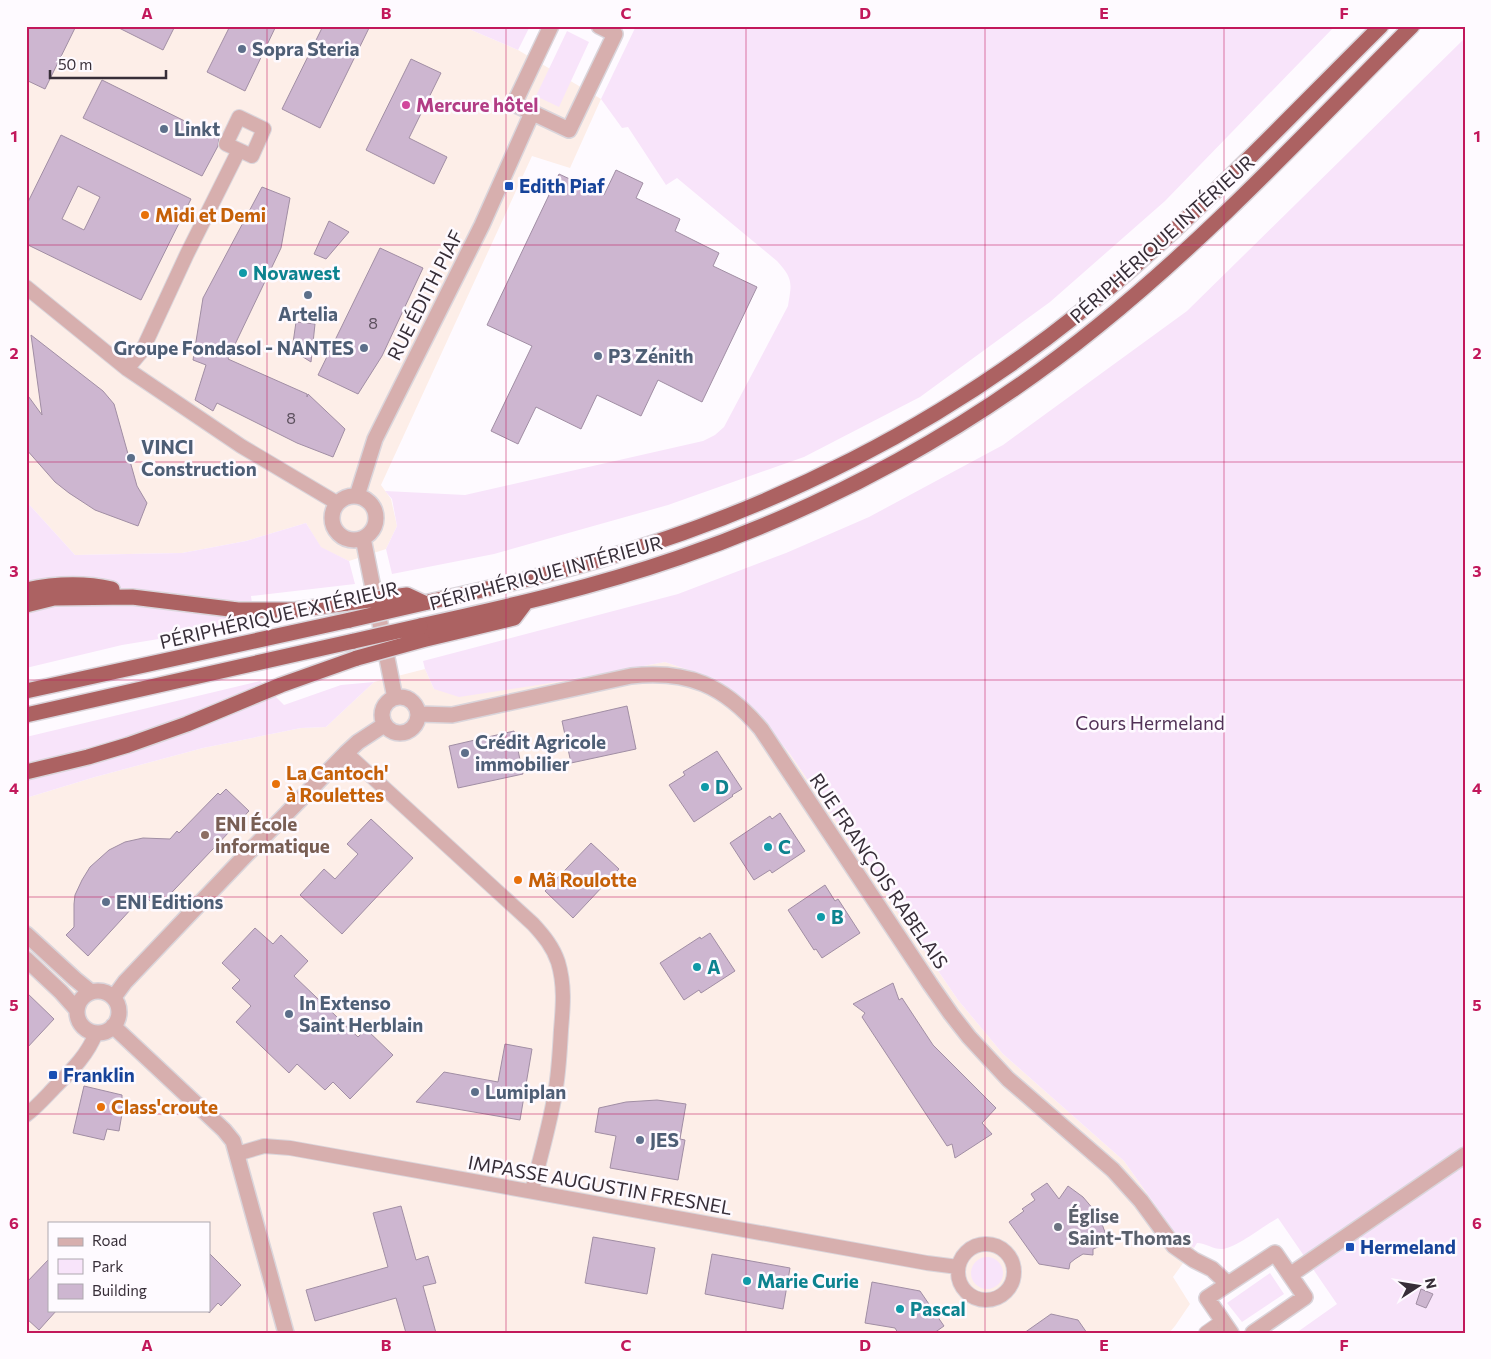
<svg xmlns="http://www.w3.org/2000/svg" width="1491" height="1359" font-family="Commissioner,sans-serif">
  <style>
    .commercial { fill: #fdeee8; fill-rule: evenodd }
    .green { fill: #f8e4fa }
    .building { fill: #cdb6d0; stroke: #a18ea4; fill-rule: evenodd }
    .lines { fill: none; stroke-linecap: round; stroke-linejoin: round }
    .minor-casing { stroke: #dad5db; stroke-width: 16 }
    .tertiary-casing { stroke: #dad5db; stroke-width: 18 }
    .trunk-casing { stroke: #dad5db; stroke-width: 18 }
    .minor { stroke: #d7afae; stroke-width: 14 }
    .tertiary { stroke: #d7afae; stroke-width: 15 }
    .trunk { stroke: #ac6262; stroke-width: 15 }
    .trunk-bridge-casing { stroke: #dad5db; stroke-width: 18; stroke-linecap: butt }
    .trunk-bridge { stroke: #ac6262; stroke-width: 15 }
    .grid { fill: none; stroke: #c2185b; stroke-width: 1; stroke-opacity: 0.55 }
    .service-dot { fill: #5c6f8a; stroke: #fefaff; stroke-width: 2 }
    .hotel-dot { fill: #d1479c; stroke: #fefaff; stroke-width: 2 }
    .transit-dot { fill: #1a4fb4; stroke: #fefaff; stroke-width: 2 }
    .food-dot { fill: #e8710a; stroke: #fefaff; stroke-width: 2 }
    .culture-dot { fill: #0f9aa8; stroke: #fefaff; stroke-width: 2 }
    .education-dot { fill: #8d6e63; stroke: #fefaff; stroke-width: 2 }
    .worship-dot { fill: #6b7280; stroke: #fefaff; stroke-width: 2 }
    .labels { text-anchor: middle; stroke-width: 5; stroke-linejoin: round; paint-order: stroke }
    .number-label { font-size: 16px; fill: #5c505e }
    .service-label { font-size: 19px; font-weight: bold; fill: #4e5e75; stroke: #fefaff; text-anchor: start }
    .hotel-label { font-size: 19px; font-weight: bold; fill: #b23c85; stroke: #fefaff; text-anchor: start }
    .transit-label { font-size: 19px; font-weight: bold; fill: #164399; stroke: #fefaff; text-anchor: start }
    .food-label { font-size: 19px; font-weight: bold; fill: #c56008; stroke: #fefaff; text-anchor: start }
    .street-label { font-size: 19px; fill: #372e38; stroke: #fefaff }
    .culture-label { font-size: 19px; font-weight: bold; fill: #0d838f; stroke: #fefaff; text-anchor: start }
    .park-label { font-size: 19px; fill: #523257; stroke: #fefaff }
    .education-label { font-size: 19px; font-weight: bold; fill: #785e54; stroke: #fefaff; text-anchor: start }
    .worship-label { font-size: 19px; font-weight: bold; fill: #5b616d; stroke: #fefaff; text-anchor: start }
    .neatline { fill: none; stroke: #c2185b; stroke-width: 2 }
    .grid-label { font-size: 16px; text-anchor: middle; font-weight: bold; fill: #c2185b }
  </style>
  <rect width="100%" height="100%" fill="#fefaff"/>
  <path class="commercial" d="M26 26H462L518 50 601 99 570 168 532 156 381 485 391 499 397 526 386 549 349 561 321 548 306 523 246 541 182 553 75 555 26 501Z
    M665 662 718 680 745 701 790 754 958 1000 1003 1054 1124 1161 1178 1237 1194 1248 1173 1277 1190 1304 1175 1326 1169 1333H26V798L95 777 203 748 301 728 326 727 374 682 425 669 434 689 551 683ZM49 1223H209V1310H49Z"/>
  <path class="green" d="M462 26H530L518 50Z
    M636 26H1335L1165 201 1050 302 920 397 804 457 668 505 494 554 392 574 386 549 397 526 392 499 385 491 465 495 703 441 715 435 724 427 788 306C792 282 793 279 777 261L677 178 666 185 628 127 622 128 601 99Z
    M567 31 589 42 559 107 536 96Z
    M1465 38V1333H1296L1337 1304 1278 1218C1265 1225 1236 1248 1223 1249 1214 1250 1206 1243 1197 1243L1194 1248 1178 1237 1124 1161 1003 1054 958 1000 790 754 745 701 718 680 665 662 551 683 459 697 434 689 425 669 423 661 678 594 786 553 869 517 1003 445 1187 311Z
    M26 501 75 555 182 553 246 541 306 523 321 547 349 561 355 584 251 596 255 625 195 633 122 645 26 668Z
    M260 681 284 705 341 685 374 682 326 727 301 728 203 748 95 777 26 798V737Z
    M971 1273a16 16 0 1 1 32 0a16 16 0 1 1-32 0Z
    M1270 1273 1284 1294 1242 1322 1227 1303Z"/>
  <path class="building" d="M26 26H76L45 89 26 80Z
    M115 26H175L163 50Z
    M230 26H276L245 91 207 72Z
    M323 26H370L320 128 282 109Z
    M411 59 441 73 409 138 447 157 434 184 366 150Z
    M102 80 219 138 218 146 202 176 83 118Z
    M61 135 191 199 141 300 26 244V206ZM78 186 100 197 84 230 62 219Z
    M616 170 643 183 636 198 680 219 675 231 719 253 713 266 757 287 702 402 658 380 641 416 597 395 581 429 536 407 518 444 491 431 532 346 487 325 559 174 604 195Z
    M262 187 290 198 281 248 228 359 307 394V397L308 394 345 429 333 457 297 443 217 403 213 411 195 400 206 365 193 360 203 298Z
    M329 221 349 232 326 259 314 254Z
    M380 248 423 268 382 356 358 394 318 375Z
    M296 322 315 324 311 362 292 350Z
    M31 335 103 391 114 404 137 486 147 503 138 526 95 510 69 493 55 482 26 449V393L42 415Z
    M627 706 636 749 571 763 562 721Z
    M514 731 523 774 458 788 449 746Z
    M717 751 742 789 732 795 733 796 694 822 669 785 685 775 683 772Z
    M226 789 249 811 157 908 144 895 88 956 66 935 74 927V904L75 895 82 880 90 867 109 850 125 842 143 838 170 839 177 831 179 833 218 793 220 795Z
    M780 813 805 851 772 873 770 870 754 880 730 843 770 816 772 819Z
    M371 819 413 858 342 934 300 895 324 869 335 879 358 854 347 844Z
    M591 843 619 869 573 918 545 891Z
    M825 885 835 901 838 899 860 933 822 958 816 949 814 950 788 910Z
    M255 928 273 944 281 935 308 961 294 976 358 1037 366 1029 393 1055 350 1099 333 1082 325 1090 297 1064 289 1073 236 1022 251 1006 232 988 240 980 222 963Z
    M710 933 735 971 701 993 699 990 684 1000 660 963 700 937 701 939Z
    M893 983 899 1000 902 998 933 1045 996 1108 982 1123 992 1134 955 1158 952 1144 947 1146 862 1017 865 1013 853 1004Z
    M26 992 54 1019 26 1049Z
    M505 1044 532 1049 520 1120 416 1102 444 1072 498 1082Z
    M84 1086 122 1095V1114L119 1131 107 1129 104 1140 73 1133Z
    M657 1100 686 1104 680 1139 685 1140 678 1180 610 1168 616 1136 595 1132 599 1108 626 1102Z
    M1047 1183 1059 1199 1068 1186 1083 1197 1094 1210 1102 1224 1106 1235V1241L1103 1245 1093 1249V1255L1083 1254 1075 1259 1070 1263 1069 1269 1039 1264 1009 1222 1024 1211 1022 1209 1035 1200 1031 1194Z
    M401 1206 416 1260 428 1256 436 1283 423 1286 436 1333H406L396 1298 315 1321 306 1290 388 1267 373 1213Z
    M593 1237 655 1248 647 1294 585 1283Z
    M209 1253 241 1285 221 1306 218 1303 209 1313Z
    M712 1254 790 1268 783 1309 705 1294Z
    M49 1259V1310H57L39 1330 26 1318V1283Z
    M872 1282 920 1291 944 1326 934 1333H898L895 1328 865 1323Z
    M1421 1289 1433 1294 1426 1308 1416 1304Z
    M1051 1314 1078 1320 1087 1333H1024Z"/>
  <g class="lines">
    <g class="minor-casing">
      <path id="minor" d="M239 117 264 129 252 156 226 144Z
        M26 287 127 369 241 446 337 503
        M127 369 142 351 187 254 239 150
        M346 753 533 924C544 936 553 947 558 962 565 985 563 1007 561 1030 560 1049 559 1068 556 1087 551 1122 540 1157 532 1191
        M26 1115C38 1106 47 1095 57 1085 73 1069 88 1054 96 1033
        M237 1154 264 1146 290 1148 927 1263 958 1267
        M958 1272a28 28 0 1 1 56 0a28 28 0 1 1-56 0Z
        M1206 1333 1223 1321"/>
    </g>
    <g class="tertiary-casing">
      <path id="tertiary" d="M551 26 514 104 569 130 615 34 599 26
        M357 496 375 439 482 225 532 113
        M332 518a22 22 0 1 1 44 0a22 22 0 1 1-44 0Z
        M363 538 395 698
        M382 715a18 18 0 1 1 36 0a18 18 0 1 1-36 0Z
        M418 714 452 715 631 676C688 670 724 685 761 729L930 984 951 1014 969 1037 1008 1079 1113 1170 1141 1201 1174 1246 1194 1260 1212 1269 1228 1284
        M26 934 75 979 91 992
        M26 959 61 992 77 1010
        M77 1012a21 21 0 1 1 42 0a21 21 0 1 1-42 0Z
        M114 997 125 982 245 856 346 753 358 742 384 725
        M113 1026 224 1130 233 1141 286 1333
        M1290 1275 1465 1155
        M1231 1333 1207 1298 1275 1253 1305 1297 1253 1333"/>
    </g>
    <g class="trunk-casing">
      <path id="trunk" d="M26 590C54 584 85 583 112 589
        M424 603C484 590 544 576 602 559 774 509 938 426 1078 314 1186 227 1282 124 1381 26
        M26 605 54 598 132 597 238 610H295L347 603
        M420 626C507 607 594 587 678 558 830 506 974 427 1098 326 1211 235 1310 128 1412 26
        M422 640 514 618 526 602
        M26 691 350 620
        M26 715 354 641
        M26 772 88 757 128 745 187 724 281 685 357 658"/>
    </g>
    <use href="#minor" class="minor"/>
    <use href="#tertiary" class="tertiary"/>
    <use href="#trunk" class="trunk"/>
    <g class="trunk-bridge-casing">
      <path id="trunk-bridge" d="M347 603 407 595 424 603
        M350 620 424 603
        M354 641 420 626
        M357 658 422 640"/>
    </g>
    <use href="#trunk-bridge" class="trunk-bridge"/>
  </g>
  <path class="grid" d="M267 26V1333M506 26V1333M746 26V1333M985 26V1333M1224 26V1333M26 245H1465M26 462H1465M26 680H1465M26 897H1465M26 1114H1465"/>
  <g class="service-dot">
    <circle cx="242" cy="49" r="5"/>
    <circle cx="164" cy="129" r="5"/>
    <circle cx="308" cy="295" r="5"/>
    <circle cx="364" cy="348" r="5"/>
    <circle cx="598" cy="356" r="5"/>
    <circle cx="131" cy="458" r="5"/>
    <circle cx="465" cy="753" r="5"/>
    <circle cx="106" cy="902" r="5"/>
    <circle cx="289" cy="1014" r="5"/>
    <circle cx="475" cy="1092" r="5"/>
    <circle cx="640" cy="1140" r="5"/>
  </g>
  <circle class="hotel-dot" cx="406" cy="105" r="5"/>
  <g class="transit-dot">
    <rect x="504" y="181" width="10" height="10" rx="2.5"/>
    <rect x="48" y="1070" width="10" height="10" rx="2.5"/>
    <rect x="1345" y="1242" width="10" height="10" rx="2.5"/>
  </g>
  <g class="food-dot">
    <circle cx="145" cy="215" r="5"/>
    <circle cx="276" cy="784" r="5"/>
    <circle cx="518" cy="880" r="5"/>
    <circle cx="101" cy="1107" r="5"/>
  </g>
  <g class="culture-dot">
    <circle cx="243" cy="273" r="5"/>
    <circle cx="705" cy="787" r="5"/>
    <circle cx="768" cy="847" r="5"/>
    <circle cx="821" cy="917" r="5"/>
    <circle cx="697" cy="967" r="5"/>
    <circle cx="747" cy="1281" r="5"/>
    <circle cx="900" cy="1309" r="5"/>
  </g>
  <circle class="education-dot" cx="205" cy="835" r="5"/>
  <circle class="worship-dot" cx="1058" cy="1227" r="5"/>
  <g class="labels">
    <g class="number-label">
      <text x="373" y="329">8</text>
      <text x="291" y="424">8</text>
    </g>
    <g class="service-label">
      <text x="252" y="56">Sopra Steria</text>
      <text x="174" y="136">Linkt</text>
      <text x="308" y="321" text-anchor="middle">Artelia</text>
      <text x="354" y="355" text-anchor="end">Groupe Fondasol - NANTES</text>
      <text x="608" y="363">P3 Zénith</text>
      <text x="141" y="454">VINCI<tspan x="141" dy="22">Construction</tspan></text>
      <text x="475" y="749">Crédit Agricole<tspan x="475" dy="22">immobilier</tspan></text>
      <text x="116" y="909">ENI Editions</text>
      <text x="299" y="1010">In Extenso<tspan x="299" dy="22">Saint Herblain</tspan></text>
      <text x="485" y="1099">Lumiplan</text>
      <text x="650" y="1147">JES</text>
    </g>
    <g class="hotel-label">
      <text x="416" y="112">Mercure hôtel</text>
    </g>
    <g class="transit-label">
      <text x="519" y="193">Edith Piaf</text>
      <text x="63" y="1082">Franklin</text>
      <text x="1360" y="1254">Hermeland</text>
    </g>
    <g class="food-label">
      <text x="155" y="222">Midi et Demi</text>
      <text x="286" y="780">La Cantoch'<tspan x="286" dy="22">à Roulettes</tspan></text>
      <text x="528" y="887">Mã Roulotte</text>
      <text x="111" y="1114">Class'croute</text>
    </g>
    <g class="street-label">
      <text transform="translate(1162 239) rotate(-42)" y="7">PÉRIPHÉRIQUE INTÉRIEUR</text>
      <text transform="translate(425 295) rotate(-63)" y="7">RUE ÉDITH PIAF</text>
      <text transform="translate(546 573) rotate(-15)" y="7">PÉRIPHÉRIQUE INTÉRIEUR</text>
      <text transform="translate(279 615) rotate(-13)" y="7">PÉRIPHÉRIQUE EXTÉRIEUR</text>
      <text transform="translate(879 871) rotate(56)" y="7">RUE FRANÇOIS RABELAIS</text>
      <text transform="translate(600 1185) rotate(10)" y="7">IMPASSE AUGUSTIN FRESNEL</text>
    </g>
    <g class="culture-label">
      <text x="253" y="280">Novawest</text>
      <text x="715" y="794">D</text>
      <text x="778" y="854">C</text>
      <text x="831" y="924">B</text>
      <text x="707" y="974">A</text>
      <text x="757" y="1288">Marie Curie</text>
      <text x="910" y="1316">Pascal</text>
    </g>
    <g class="park-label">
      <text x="1150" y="730">Cours Hermeland</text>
    </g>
    <g class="education-label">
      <text x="215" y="831">ENI École<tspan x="215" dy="22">informatique</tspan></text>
    </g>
    <g class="worship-label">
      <text x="1068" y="1223">Église<tspan x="1068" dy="22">Saint-Thomas</tspan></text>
    </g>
  </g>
  <rect width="1491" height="1359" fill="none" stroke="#fefaff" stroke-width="55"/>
  <rect x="48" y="1222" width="162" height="90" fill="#fefaff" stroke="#aea8af"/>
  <rect x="58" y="1238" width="25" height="8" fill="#d7afae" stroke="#aea8af"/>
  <text x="92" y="1246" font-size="15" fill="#372e38">Road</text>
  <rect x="58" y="1259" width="25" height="15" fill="#f8e4fa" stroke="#aea8af"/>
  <text x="92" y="1272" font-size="15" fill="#372e38">Park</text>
  <rect x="58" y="1284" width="25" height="15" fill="#cdb6d0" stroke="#aea8af"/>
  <text x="92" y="1296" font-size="15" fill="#372e38">Building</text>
  <g transform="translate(1418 1286) rotate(78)" stroke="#fefaff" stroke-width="4" paint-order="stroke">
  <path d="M0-4L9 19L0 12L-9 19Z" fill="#372e38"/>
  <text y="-8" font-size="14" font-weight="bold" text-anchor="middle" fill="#372e38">N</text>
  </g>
  <path d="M50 70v8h116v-8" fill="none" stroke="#372e38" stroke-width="2.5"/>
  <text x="58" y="70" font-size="15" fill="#372e38" stroke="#fefaff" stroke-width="4" paint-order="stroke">50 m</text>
  <rect x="28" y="28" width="1436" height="1304" class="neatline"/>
  <g class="grid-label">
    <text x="147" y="19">A</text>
    <text x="386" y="19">B</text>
    <text x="626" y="19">C</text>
    <text x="865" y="19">D</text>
    <text x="1104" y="19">E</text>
    <text x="1344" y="19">F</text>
    <text x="14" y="142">1</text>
    <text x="1477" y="142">1</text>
    <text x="14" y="359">2</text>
    <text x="1477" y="359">2</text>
    <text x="14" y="577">3</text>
    <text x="1477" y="577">3</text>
    <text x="14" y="794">4</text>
    <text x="1477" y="794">4</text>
    <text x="14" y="1011">5</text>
    <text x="1477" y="1011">5</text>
    <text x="14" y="1229">6</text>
    <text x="1477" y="1229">6</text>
    <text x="147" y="1351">A</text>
    <text x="386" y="1351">B</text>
    <text x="626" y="1351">C</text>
    <text x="865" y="1351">D</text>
    <text x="1104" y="1351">E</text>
    <text x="1344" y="1351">F</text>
  </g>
</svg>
